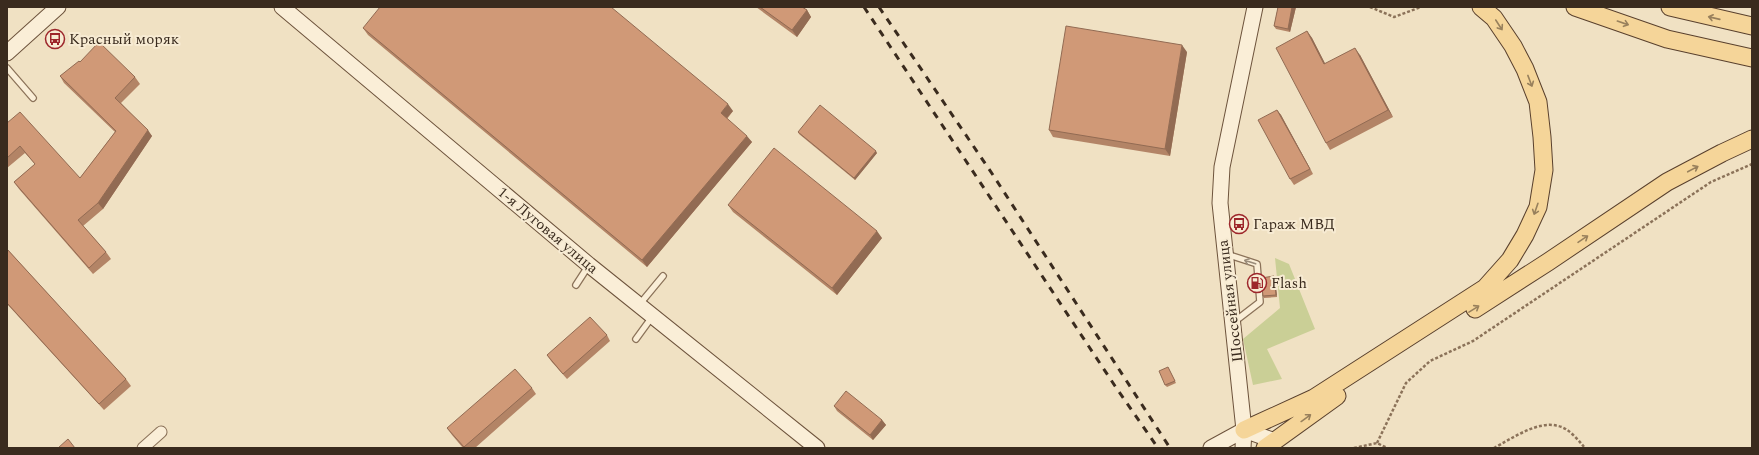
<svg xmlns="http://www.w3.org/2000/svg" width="1759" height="455" font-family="Spectral,serif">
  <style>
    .green { fill: #cacf96 }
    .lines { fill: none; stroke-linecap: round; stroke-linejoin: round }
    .service-casing { stroke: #8b7259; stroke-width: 8 }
    .minor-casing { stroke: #8b7259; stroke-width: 13 }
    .secondary-casing { stroke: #6d533c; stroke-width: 17 }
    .primary-casing { stroke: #59402d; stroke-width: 19 }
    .path { stroke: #8b7259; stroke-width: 2.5; stroke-dasharray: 3 2; stroke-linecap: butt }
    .service { stroke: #faeed7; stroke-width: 5.5 }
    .minor { stroke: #faeed7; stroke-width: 11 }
    .secondary { stroke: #faeed7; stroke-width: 15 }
    .primary { stroke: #f5d599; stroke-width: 17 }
    .rail { stroke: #3a2b1e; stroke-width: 3; stroke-dasharray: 7 7; stroke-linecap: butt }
    .wall { fill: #b38466 }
    .shaded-wall { fill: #926b53 }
    .building { fill: #d09977; stroke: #926b53 }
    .oneway { stroke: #98805c }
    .oneway2 { stroke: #9a8c7a }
    .labels { text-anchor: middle; stroke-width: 4; stroke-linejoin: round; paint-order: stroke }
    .poi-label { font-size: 15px; fill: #3a2b1e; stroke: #f7ebd3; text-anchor: start }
    .street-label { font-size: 15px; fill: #3a2b1e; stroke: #f7ebd3 }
  </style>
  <rect width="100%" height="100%" fill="#f0e1c3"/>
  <path class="green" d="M1275 258 1289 264 1315 329 1267 349 1282 379 1253 385 1243 339 1280 308Z"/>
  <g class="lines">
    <g class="service-casing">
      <path id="service" d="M7 68 33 98
        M1226 254 1257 264 1260 302 1234 322
        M576 285 589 265
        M639 305 663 276
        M636 339 652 317"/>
    </g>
    <g class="minor-casing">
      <path id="minor" d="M143 448 161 432"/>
    </g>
    <g class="secondary-casing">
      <path id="secondary" d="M282 7 589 265 817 448
        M7 53 58 7
        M1244 430 1275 441
        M1211 448 1244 430
        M1243 448 1244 430 1220 203 1222 167 1255 7"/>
    </g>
    <g class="primary-casing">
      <path id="primary" d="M1575 7 1667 39 1752 58
        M1670 7 1752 26
        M1475 309 1548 262 1667 182 1722 153 1752 139
        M1244 430 1314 398 1485 288 1510 260 1525 235 1538 207 1544 170 1542 137 1538 102 1525 69 1513 46 1494 18 1481 7
        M1265 448 1337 396"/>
    </g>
    <path class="path" d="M1370 7 1394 17 1421 7
      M1377 443 1406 383 1430 361 1473 341 1711 182 1752 164
      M1354 448 1377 443 1387 448
      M1494 448C1511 439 1538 420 1558 426 1569 428 1578 440 1585 448"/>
    <use href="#service" class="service"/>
    <use href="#minor" class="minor"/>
    <use href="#secondary" class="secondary"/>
    <use href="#primary" class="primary"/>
    <path class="rail" d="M864 7 1115 386 1158 448
      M879 7 993 175 1170 448"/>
  </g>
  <path class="wall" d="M756 7H802L807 10 811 17 797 37Z
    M1278 7H1296L1290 32 1276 29 1274 26Z
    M363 28 733 111 727 119 752 142 647 267 368 35Z
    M1307 31 1312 38 1325 64 1360 55 1393 117 1330 150 1326 143Z
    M1187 52 1170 156 1053 137 1049 130Z
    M80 62 135 77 140 84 121 103 152 136 103 209 83 226 106 252 111 259 93 274 19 189 14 182 35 164 25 153 7 168V123L80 178 115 132 64 83 60 76Z
    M1277 110 1281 115 1313 174 1294 185 1290 179Z
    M798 132 877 153 855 180 799 134Z
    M728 205 882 238 837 295 733 212Z
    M7 249 126 379 131 386 104 410 7 304Z
    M1274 276 1275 278 1277 297 1264 298 1263 296Z
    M607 335 610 341 567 379 551 361 547 355Z
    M1168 367 1176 383 1167 387 1165 385Z
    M532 388 536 394 475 448H463L452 435 447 428Z
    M834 406 882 420 886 425 873 440 837 411Z"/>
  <path class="shaded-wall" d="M1292 7H1296L1290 32 1288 29Z
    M807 10 811 17 797 37 792 30Z
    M1307 31 1312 38 1329 71 1324 64Z
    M1182 45 1187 52 1170 156 1165 149Z
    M1355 48 1360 55 1393 117 1388 110Z
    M728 104 733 111 725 120 721 113Z
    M1277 110 1281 115 1313 174 1310 169Z
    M148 130 152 136 103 209 98 203Z
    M747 136 752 142 647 267 642 260Z
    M876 151 877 153 855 180 854 178Z
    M877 231 882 238 837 295 832 288Z
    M1274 276 1275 278 1277 297 1276 295Z
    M882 420 886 425 873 440 870 435Z"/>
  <path class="building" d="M380 7H611L728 104 721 113 747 136 642 260 363 28Z
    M760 7H802L807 10 792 30Z
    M1278 7H1292L1288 29 1274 26Z
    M1066 26 1182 45 1165 149 1049 130Z
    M1307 31 1324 64 1355 48 1388 110 1326 143 1276 48Z
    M99 42 135 77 115 98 148 130 98 203 78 220 106 252 89 268 14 182 35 164 20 146 7 158V123L20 112 80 178 116 131 60 76 79 61 80 62Z
    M820 105 876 151 854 178 798 132Z
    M1277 110 1310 169 1290 179 1258 120Z
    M774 148 877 231 832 288 728 205Z
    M7 249 126 379 99 404 7 303Z
    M1274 276 1276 295 1263 296 1261 278Z
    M590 317 607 335 563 374 547 355Z
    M1168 367 1175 381 1165 385 1159 371Z
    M515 369 532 388 464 447 447 428Z
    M846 391 882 420 870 435 834 406Z
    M68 439 75 448H58Z"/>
  <defs><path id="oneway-shaft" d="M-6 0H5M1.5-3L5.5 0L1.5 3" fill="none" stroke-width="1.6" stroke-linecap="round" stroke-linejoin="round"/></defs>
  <g class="oneway">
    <use href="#oneway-shaft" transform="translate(1714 18) rotate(-167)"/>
    <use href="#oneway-shaft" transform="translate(1623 23) rotate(19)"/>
    <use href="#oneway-shaft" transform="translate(1499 25) rotate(57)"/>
    <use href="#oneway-shaft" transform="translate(1530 81) rotate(69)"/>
    <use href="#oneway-shaft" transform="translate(1693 169) rotate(-28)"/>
    <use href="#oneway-shaft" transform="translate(1536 209) rotate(109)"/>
    <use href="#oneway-shaft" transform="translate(1583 239) rotate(-34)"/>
    <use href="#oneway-shaft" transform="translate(1474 309) rotate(-32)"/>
    <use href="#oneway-shaft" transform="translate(1306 418) rotate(-36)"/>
  </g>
  <use class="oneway2" href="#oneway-shaft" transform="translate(1250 262) rotate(-162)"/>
  <defs>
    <g id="bus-ring" transform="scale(1)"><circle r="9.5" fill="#f7ebd3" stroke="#9d262b" stroke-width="1.5"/><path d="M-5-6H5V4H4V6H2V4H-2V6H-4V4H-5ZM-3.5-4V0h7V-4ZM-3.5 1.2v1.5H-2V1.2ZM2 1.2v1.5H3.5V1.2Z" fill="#9d262b"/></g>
    <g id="fuel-ring" transform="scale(1)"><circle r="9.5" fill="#f7ebd3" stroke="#9d262b" stroke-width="1.5"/><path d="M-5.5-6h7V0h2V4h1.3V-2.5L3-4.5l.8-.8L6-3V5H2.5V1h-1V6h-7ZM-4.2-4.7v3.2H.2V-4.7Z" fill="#9d262b"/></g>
  </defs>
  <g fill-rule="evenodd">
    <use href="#bus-ring" x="55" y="39"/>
    <use href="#bus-ring" x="1239" y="224"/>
    <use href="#fuel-ring" x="1257" y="283"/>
  </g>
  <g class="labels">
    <g class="poi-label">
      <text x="69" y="44">Красный моряк</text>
      <text x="1253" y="229">Гараж МВД</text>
      <text x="1271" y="288">Flash</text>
    </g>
    <g class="street-label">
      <text transform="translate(548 230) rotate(40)" y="5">1-я Луговая улица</text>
      <text transform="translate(1230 301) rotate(-97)" y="5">Шоссейная улица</text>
    </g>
  </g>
  <rect width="1759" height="455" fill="none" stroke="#3a2b1e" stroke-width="16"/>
</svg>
